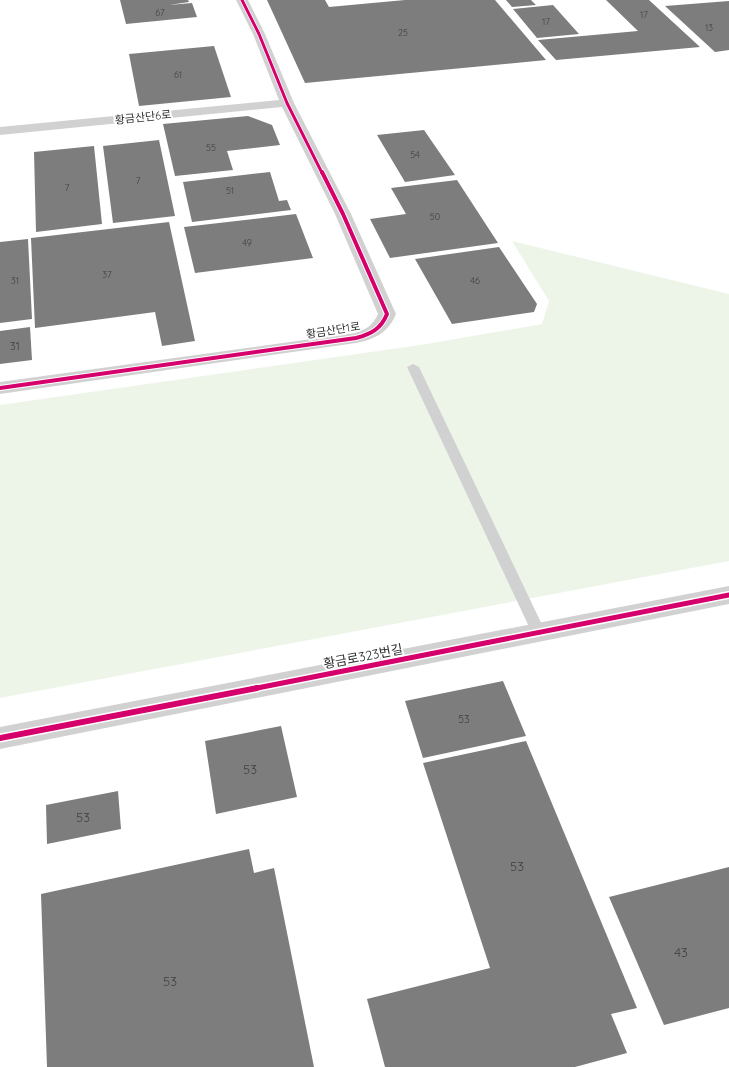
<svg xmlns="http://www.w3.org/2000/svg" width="729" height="1067" font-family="Quicksand,'Noto Sans KR',sans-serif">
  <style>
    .green { fill: #edf5e9 }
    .building { fill: #7d7d7d }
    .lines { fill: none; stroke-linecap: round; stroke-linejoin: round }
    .lane { fill: #d1d1d1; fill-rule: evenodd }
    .street { fill: #d1d1d1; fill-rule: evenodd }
    .cycleway-far3-casing { stroke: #fff; stroke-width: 4.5 }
    .cycleway-far2-casing { stroke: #fff; stroke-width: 6 }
    .cycleway-far1-casing { stroke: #fff; stroke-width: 8 }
    .cycleway-casing { stroke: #fff; stroke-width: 9 }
    .cycleway-far3 { stroke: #d6006c; stroke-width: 3 }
    .cycleway-far2 { stroke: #d6006c; stroke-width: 4 }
    .cycleway-far1 { stroke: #d6006c; stroke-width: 5 }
    .cycleway { stroke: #d6006c; stroke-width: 6 }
    .labels { text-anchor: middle; stroke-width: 4; stroke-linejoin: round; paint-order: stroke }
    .far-number-label { font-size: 9px; fill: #404040 }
    .far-street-label { font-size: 11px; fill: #2c2c2c; stroke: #fff }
    .number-label { font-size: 11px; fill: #404040 }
    .street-label { font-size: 13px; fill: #2c2c2c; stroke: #fff }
    .near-number-label { font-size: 13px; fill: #404040 }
  </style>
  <rect width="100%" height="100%" fill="#fff"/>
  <path class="green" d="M512 241 729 294V561L0 698V405L427 344 542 324 549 301Z"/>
  <path class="building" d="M120 0H188L189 2 169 5 192 3 197 17 126 24Z
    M267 0H325L329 7 405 0H495L546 60 305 83Z
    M506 0H531L536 5 512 7Z
    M606 0H649L700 47 556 60 538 40 638 31Z
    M729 1V50L715 52 665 6Z
    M553 5 579 34 537 38 513 9Z
    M214 46 231 97 139 106 129 54Z
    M248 116 272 125 280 145 227 151 233 170 175 176 163 124Z
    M424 130 455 175 405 182 377 135Z
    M159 140 175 216 113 223 103 146Z
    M94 146 102 224 36 232 34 152Z
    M270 172 279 201 287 200 291 210 192 222 183 182Z
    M457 180 498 243 390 258 370 219 406 214 391 188Z
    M296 214 313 258 195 273 184 227Z
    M169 222 195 341 162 346 155 312 35 328 31 238Z
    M28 239 32 319 0 323V242Z
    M499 247 537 304 534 312 452 324 415 259Z
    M30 327 32 360 0 364V331Z
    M503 681 526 736 423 758 405 701Z
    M281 726 297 797 216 814 205 741Z
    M526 741 637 1008 611 1014 627 1053 575 1067H385L367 999 490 968 423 763Z
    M118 791 121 829 47 844 46 805Z
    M249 849 254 873 274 868 314 1067H47L41 894Z
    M729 867V1008L664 1025 609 897Z"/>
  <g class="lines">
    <path class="lane" d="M413 364 419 367 546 633 544 637 539 638 534 637 532 633 407 367Z"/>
    <path class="street" d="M236 0H248L265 34 294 103 351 214 396 314C388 333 375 339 356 343L0 394V382L355 333C367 329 373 325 378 314L335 214 282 107 0 135V127L279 100 253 34Z
      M729 586V604L0 749V727Z"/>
    <g class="cycleway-far3-casing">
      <path id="cycleway-far3" d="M242 0 259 34 287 103 322 173"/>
    </g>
    <g class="cycleway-far2-casing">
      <path id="cycleway-far2" d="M0 388 356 338C371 334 381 329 387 314L343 214 322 172"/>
    </g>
    <g class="cycleway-far1-casing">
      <path id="cycleway-far1" d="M252 689 729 595"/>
    </g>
    <g class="cycleway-casing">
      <path id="cycleway" d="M0 738 257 688"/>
    </g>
    <use href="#cycleway-far3" class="cycleway-far3"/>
    <use href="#cycleway-far2" class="cycleway-far2"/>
    <use href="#cycleway-far1" class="cycleway-far1"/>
    <use href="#cycleway" class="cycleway"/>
  </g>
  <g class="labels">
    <g class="far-number-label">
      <text x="160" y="16">67</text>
      <text x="644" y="18">17</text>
      <text x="546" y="25">17</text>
      <text x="709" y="31">13</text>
      <text x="403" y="36">25</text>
      <text x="178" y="78">61</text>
      <text x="211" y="151">55</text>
      <text x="415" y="158">54</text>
      <text x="138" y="184">7</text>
      <text x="67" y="191">7</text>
      <text x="230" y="194">51</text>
      <text x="435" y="220">50</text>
      <text x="247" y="246">49</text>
      <text x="107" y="278">37</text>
      <text x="15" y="284">31</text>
      <text x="475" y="284">46</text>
    </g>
    <g class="far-street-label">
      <text transform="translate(143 117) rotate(-6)" y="4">황금산단6로</text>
      <text transform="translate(333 330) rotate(-9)" y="4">황금산단1로</text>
    </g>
    <g class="number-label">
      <text x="15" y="350">31</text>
      <text x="464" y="723">53</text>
    </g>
    <g class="street-label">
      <text transform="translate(363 656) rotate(-11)" y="5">황금로323번길</text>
    </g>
    <g class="near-number-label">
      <text x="250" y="774">53</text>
      <text x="83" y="822">53</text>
      <text x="517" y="871">53</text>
      <text x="681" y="957">43</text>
      <text x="170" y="986">53</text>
    </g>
  </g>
</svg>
